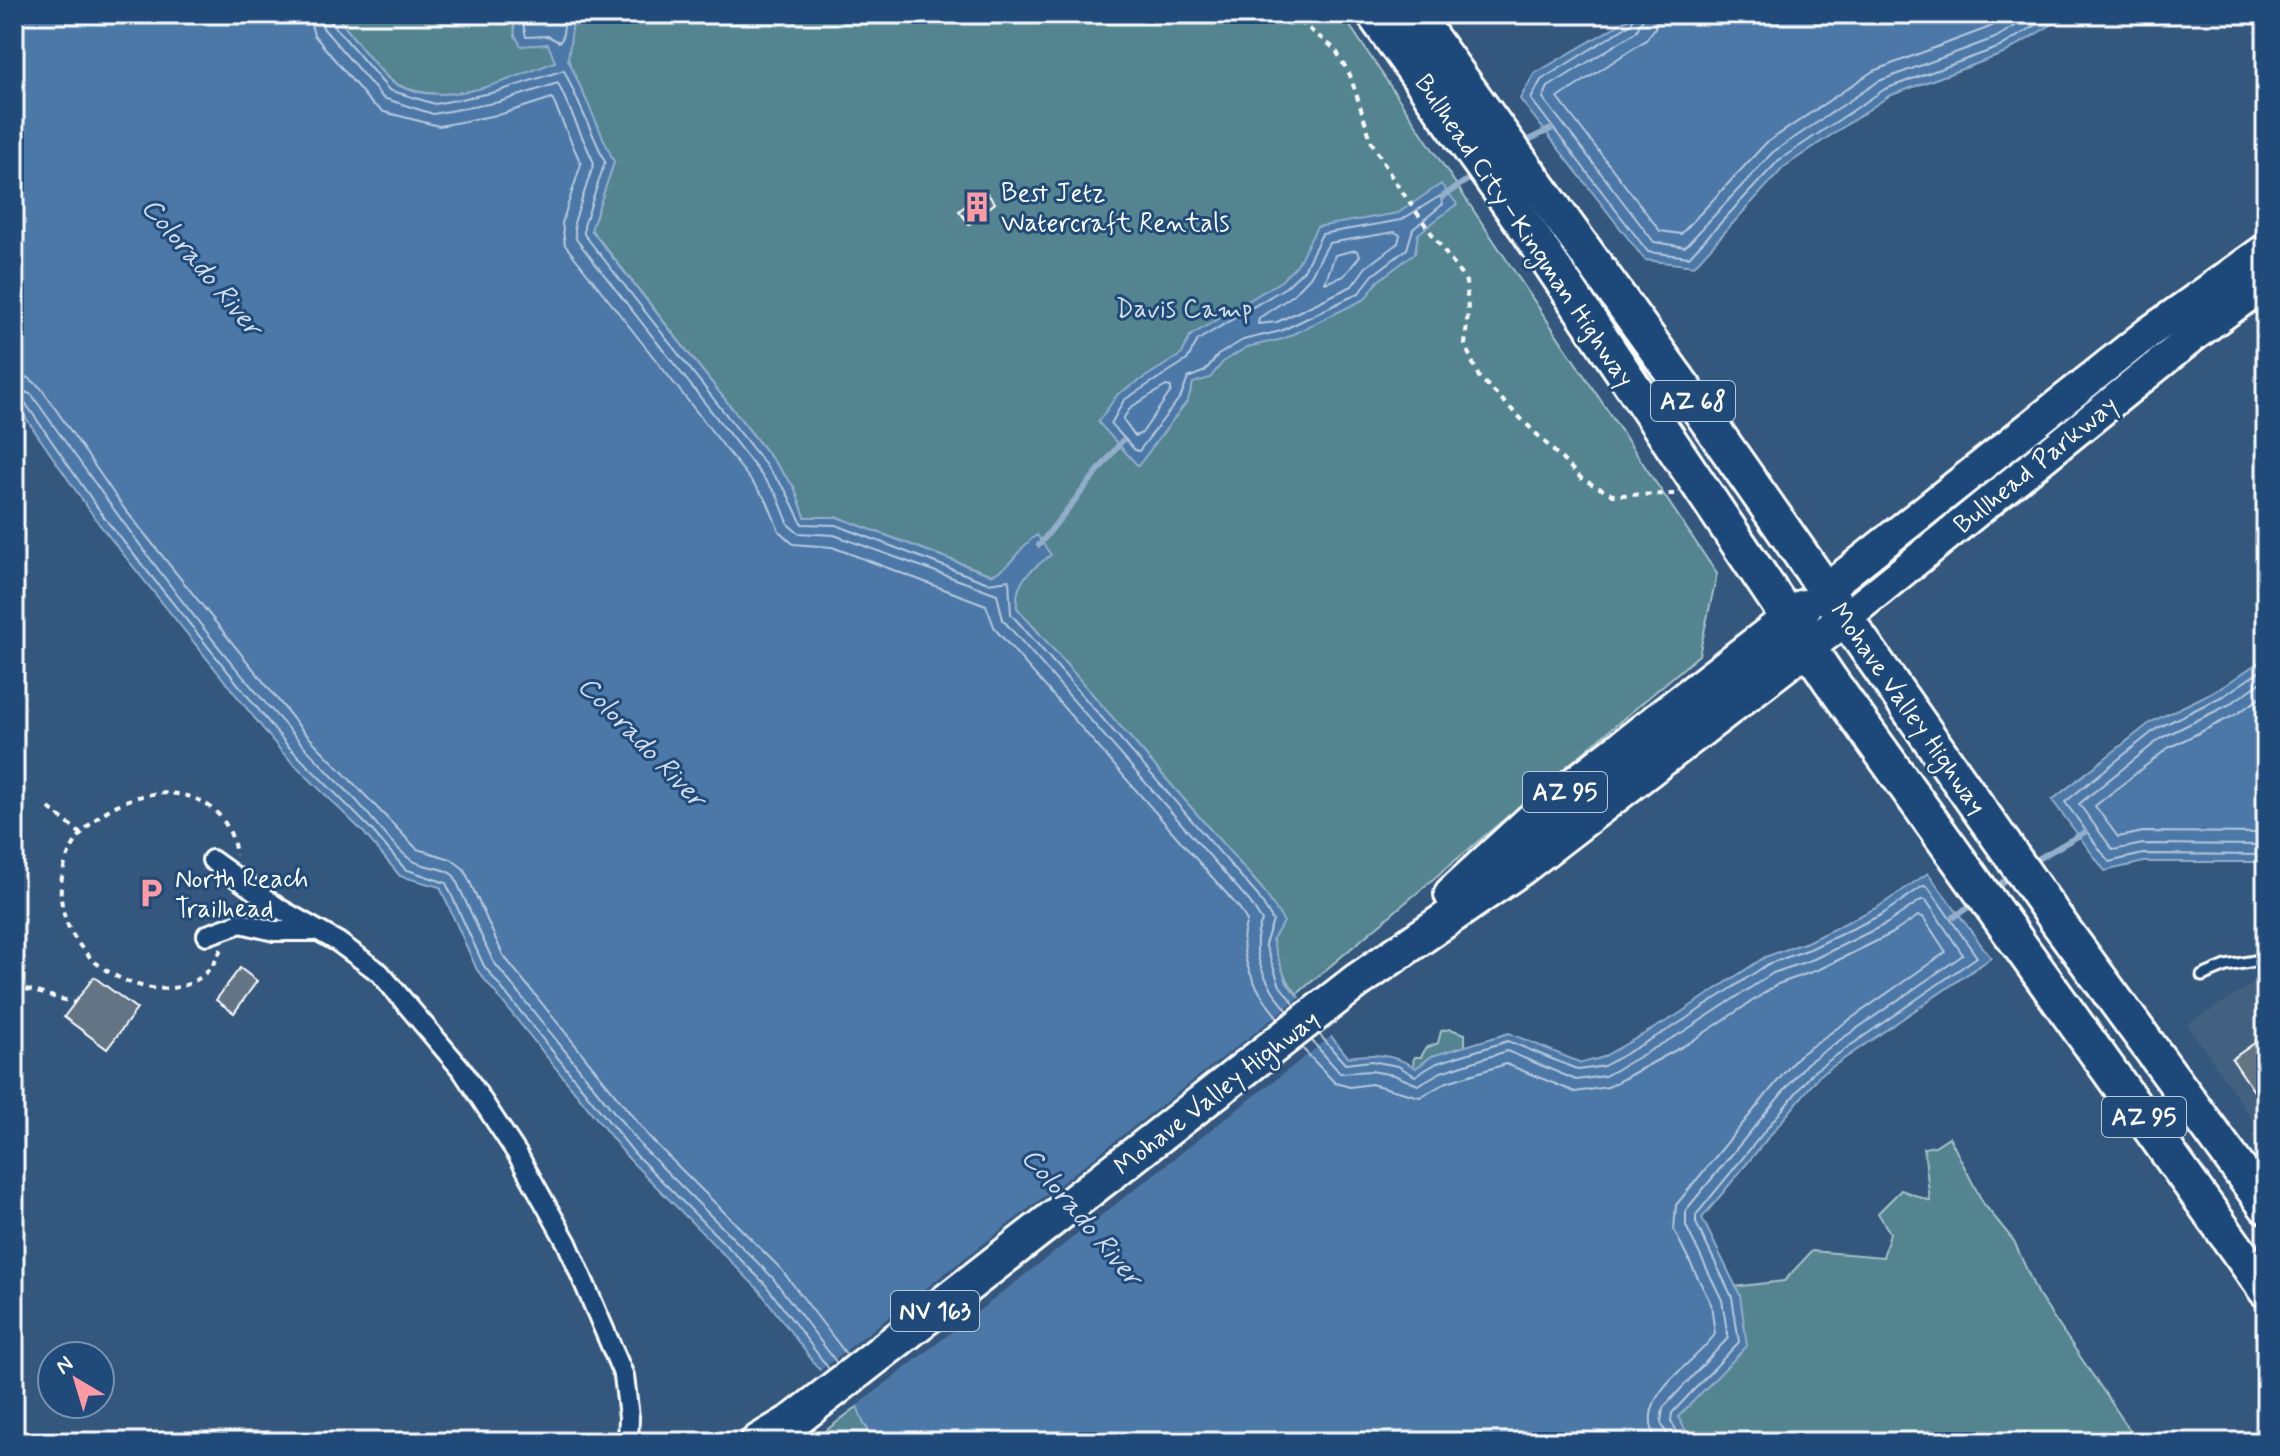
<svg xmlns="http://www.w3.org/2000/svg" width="2280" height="1456" font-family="Mynerve,sans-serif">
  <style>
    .built { fill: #42607f }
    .green { fill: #528490; stroke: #a8c2c8; stroke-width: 2 }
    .water { fill: #4b78a7; stroke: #93aeca; stroke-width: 2 }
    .pier { fill: #34577d }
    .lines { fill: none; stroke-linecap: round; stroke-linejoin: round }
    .shore { stroke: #b7c9dc; stroke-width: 2 }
    .stream { stroke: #93aeca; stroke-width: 6 }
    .building { fill: #647484; stroke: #fff; stroke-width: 2 }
    .lane-casing { stroke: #fff; stroke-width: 15 }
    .street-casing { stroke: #fff; stroke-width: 24 }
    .primary-casing { stroke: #fff; stroke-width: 36 }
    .highway-casing { stroke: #fff; stroke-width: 40 }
    .path { stroke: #fff; stroke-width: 4; stroke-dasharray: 6 6; stroke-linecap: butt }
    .lane { stroke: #1f4a7a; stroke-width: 9 }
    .street { stroke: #1f4a7a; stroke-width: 18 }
    .primary { stroke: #1f4a7a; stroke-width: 30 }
    .highway { stroke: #1f4a7a; stroke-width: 34 }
    .labels { text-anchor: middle; stroke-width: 6; stroke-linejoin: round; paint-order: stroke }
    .shield { fill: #1f4a7a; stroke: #bcc9d7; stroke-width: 2 }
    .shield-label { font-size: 24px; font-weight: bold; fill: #fff }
    .poi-label { font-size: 26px; fill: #fff; stroke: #1f4a7a; text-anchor: start }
    .street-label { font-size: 26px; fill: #fff; stroke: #1f4a7a }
    .park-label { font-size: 26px; fill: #d4e0e3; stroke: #1f4a7a }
    .water-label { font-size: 28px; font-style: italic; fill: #d2dde9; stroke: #1f4a7a }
  </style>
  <rect width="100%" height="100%" fill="#34577d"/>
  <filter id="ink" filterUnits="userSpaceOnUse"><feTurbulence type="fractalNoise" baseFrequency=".0125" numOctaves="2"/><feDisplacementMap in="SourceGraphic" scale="16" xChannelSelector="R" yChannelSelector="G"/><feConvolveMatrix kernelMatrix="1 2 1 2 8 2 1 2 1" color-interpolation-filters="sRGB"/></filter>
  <g filter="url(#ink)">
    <path class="built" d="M2266 979V1140L2187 1024 2259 980Z"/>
    <path class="green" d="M335 14H1342L1717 574 1699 655 1297 994C1273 966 1270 926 1264 891L1017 608 1012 562 1006 570 992 575 837 517H805L794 487 591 229 614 162 556 62C506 80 447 110 396 84 382 77 347 29 335 14Z
      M1450 1029 1465 1034V1045L1724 1288 1784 1281 1812 1251 1883 1257 1890 1233 1878 1213 1901 1190 1930 1201 1924 1148 1935 1146 1949 1137 1983 1203 2014 1241 2037 1293 2138 1442H1692L1664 1392 1422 1072 1413 1066 1414 1057H1421L1426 1048 1438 1043 1441 1031Z
      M858 1406 864 1424 878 1442H811Z"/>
    <path class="water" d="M14 14H335C347 29 382 77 395 84 447 110 506 80 555 62L548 44 521 46 515 35 513 14H574L568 59 614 162 591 230 794 487 805 517H837L991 575C1013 567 1018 547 1037 535L1051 555C1030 570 1014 582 1017 608L1264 891 1284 922 1272 940 1287 983 1348 1057C1374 1053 1394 1054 1416 1068L1432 1056 1509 1033 1581 1063 1601 1058 1674 1017 1765 957 1807 942 1878 907 1928 873 1991 958 1819 1076 1702 1218 1740 1295 1747 1346 1678 1417 1692 1442H878L864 1424 857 1406 818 1368 759 1290 629 1159 477 970 440 887 400 876 365 834 281 751 99 524 14 401Z
      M1637 14H2069L2003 54 1889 96 1784 167 1694 266 1645 260 1520 99 1534 74Z
      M1441 184 1457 204 1418 234 1415 253 1378 281 1365 299 1283 339 1247 347 1223 362 1210 378 1193 383 1188 400 1138 466 1098 422 1118 394 1182 354 1190 336 1281 281 1297 265 1317 227 1398 213Z
      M2266 657V862H2144L2105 871 2052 800 2151 722 2221 688Z"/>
    <path class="pier" d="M1303 995 1334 1034 854 1408 817 1373Z"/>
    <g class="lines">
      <path class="shore" d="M308 14 314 35 371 103 384 112 439 126 502 114 552 98 581 164 562 223 565 245 767 501 779 531 793 544 832 547 986 605 995 629 1240 909 1247 921C1234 954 1258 994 1278 1018
        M320 14 323 28 383 98 433 114 499 102 558 83 594 163 574 223 576 239 777 495 789 525 798 533 834 535 997 594 1003 620 1250 902 1262 921C1247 952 1267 986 1288 1011
        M330 14 331 22 389 90 435 104 496 92 564 70 605 162 584 226V234L786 491 802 524 836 525 988 583 1009 580 1011 614 1258 896 1273 921 1265 944 1280 986 1295 1005
        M521 14 526 37 548 36 559 42 562 39 566 14
        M1635 14 1631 24 1541 80 1531 99 1648 252 1689 257 1779 160 1885 89 2000 47 2054 14
        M1645 14 1636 32 1548 87 1543 98 1654 242 1685 247 1773 152 1879 81 1995 38 2035 14
        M1657 14 1655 28 1646 40 1558 98 1660 231 1681 234 1766 143 1873 71 1990 27 2012 14
        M1440 196 1443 204 1413 229 1407 249 1373 275 1359 293 1281 331 1243 340 1218 355 1205 371 1188 378 1181 396 1139 451 1135 450 1111 424 1124 400 1187 360 1198 340 1286 287 1304 270 1322 234 1401 220Z
        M1395 232 1400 235 1398 243 1366 267 1352 286 1277 322 1258 324 1259 318 1292 296 1310 277 1329 243Z
        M1356 250 1360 256 1344 276 1325 283 1335 255Z
        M14 375 29 378 41 388 123 507 303 731 417 849 451 859 464 869 503 955 651 1139 781 1269 847 1355
        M1166 386 1171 387V391L1142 433 1135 436 1123 419 1131 407Z
        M14 387 32 395C131 535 231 676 353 797 369 813 393 848 410 859 423 869 442 865 454 876L493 961 642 1147 772 1277 837 1363
        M14 398 24 401 106 520 287 745 371 829 405 869 446 883 484 966 635 1154 765 1284 829 1369
        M2266 667 2225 695 2156 729 2065 802 2109 862 2143 854 2266 855
        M2266 679 2230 704 2161 738 2079 804 2113 850 2143 844 2266 845
        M2266 694 2235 715 2168 748 2095 806 2118 837 2143 832 2266 833
        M1319 1034 1345 1064 1371 1061 1398 1066 1415 1076 1437 1063 1508 1041 1579 1070 1604 1066 1678 1024 1768 964 1810 949 1881 915 1923 886 1928 887 1977 957 1814 1071 1696 1215V1223L1732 1297 1739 1342 1672 1413 1671 1421 1683 1442
        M1312 1041 1340 1073 1371 1071 1394 1075 1418 1085 1441 1072 1507 1051 1576 1080 1605 1076 1683 1032 1773 973 1814 959 1886 924 1921 900H1926L1963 955 1807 1063 1686 1210V1226L1722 1300 1728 1338 1663 1408 1661 1423 1671 1442
        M1302 1048 1335 1083 1350 1087 1371 1084 1420 1097 1447 1082 1506 1064 1575 1092 1608 1087 1689 1043 1778 984 1820 969 1893 933 1918 916 1923 917 1946 952 1799 1055 1676 1205 1674 1230 1711 1304 1715 1334C1692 1368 1631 1395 1657 1442"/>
      <path class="stream" d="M1522 143 1551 129
        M1442 197 1476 174
        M1039 545 1122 441
        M2029 864 2085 832
        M1993 889 2013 875
        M1954 917 1974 903"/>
    </g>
    <path class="building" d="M985 191 995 203 969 224 959 211Z
      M240 968 257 981 234 1013 216 1000Z
      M94 977 137 1009 107 1049 64 1017Z
      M2266 1035V1109L2232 1059Z"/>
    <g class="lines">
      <g class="lane-casing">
        <path id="lane" d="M2202 976 2226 966 2266 959"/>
      </g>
      <g class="street-casing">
        <path id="street" d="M212 860 280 909 338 942 380 973 462 1070 518 1155 567 1243 624 1376 629 1417 628 1442
          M207 935 241 923 274 931H314"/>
      </g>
      <g class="primary-casing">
        <path id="primary" d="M1825 590 2148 333 2266 249
          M1845 618 2195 335 2266 283"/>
      </g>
      <g class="highway-casing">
        <path id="highway" d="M1374 14 1530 233 1830 680 2266 1290
          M1414 14 1702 413 2058 922 2266 1206
          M1452 894 1552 802 1804 607
          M758 1442 796 1419 1357 981 1522 867 1845 618"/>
      </g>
      <path class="path" d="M1290 14 1335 49 1350 75 1372 143 1393 179 1466 282 1468 311 1465 345 1479 377 1582 479 1613 495 1674 494
        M49 808 81 834
        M221 949C191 1030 55 976 61 885 69 786 223 754 236 855
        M26 989 75 1003"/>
      <use href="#lane" class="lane"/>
      <use href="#street" class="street"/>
      <use href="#primary" class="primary"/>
      <use href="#highway" class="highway"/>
    </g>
  </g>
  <defs>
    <g id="building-bare" transform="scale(2.4)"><path d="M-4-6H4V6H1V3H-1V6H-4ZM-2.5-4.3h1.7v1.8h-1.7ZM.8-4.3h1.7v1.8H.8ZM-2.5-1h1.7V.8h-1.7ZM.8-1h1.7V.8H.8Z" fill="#ff9aa2" stroke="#1f4a7a" stroke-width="2.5" paint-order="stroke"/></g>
    <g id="parking-bare" transform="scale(2.4)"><path d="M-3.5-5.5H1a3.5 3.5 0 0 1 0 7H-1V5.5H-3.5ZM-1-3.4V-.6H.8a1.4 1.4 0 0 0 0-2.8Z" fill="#ff9aa2" stroke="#1f4a7a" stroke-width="2.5" paint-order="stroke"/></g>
  </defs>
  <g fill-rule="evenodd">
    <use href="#building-bare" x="977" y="207"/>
    <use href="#parking-bare" x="151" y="893"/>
  </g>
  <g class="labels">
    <g class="shield">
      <rect x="1651" y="381" width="84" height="40" rx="6"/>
      <rect x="1523" y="772" width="84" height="40" rx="6"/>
      <rect x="2102" y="1097" width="84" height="40" rx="6"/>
      <rect x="891" y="1291" width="88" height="40" rx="6"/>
    </g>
    <g class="shield-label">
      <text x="1693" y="409">AZ 68</text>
      <text x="1565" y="800">AZ 95</text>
      <text x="2144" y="1125">AZ 95</text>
      <text x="935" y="1319">NV 163</text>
    </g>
    <g class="poi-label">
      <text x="1001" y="201">Best Jetz<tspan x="1001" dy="30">Watercraft Rentals</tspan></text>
      <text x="175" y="887">North Reach<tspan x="175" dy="30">Trailhead</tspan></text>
    </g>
    <g class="street-label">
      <text transform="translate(1525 230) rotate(56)" y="9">Bullhead City–Kingman Highway</text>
      <text transform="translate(2035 464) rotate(-39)" y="9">Bullhead Parkway</text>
      <text transform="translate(1909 708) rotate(55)" y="9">Mohave Valley Highway</text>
      <text transform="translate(1216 1092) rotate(-38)" y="9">Mohave Valley Highway</text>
    </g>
    <g class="park-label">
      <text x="1184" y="317">Davis Camp</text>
    </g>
    <g class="water-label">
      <text transform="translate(203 266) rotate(50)" y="10">Colorado River</text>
      <text transform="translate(643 741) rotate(46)" y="10">Colorado River</text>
      <text transform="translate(1083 1216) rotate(50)" y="10">Colorado River</text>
    </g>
  </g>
  <rect width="2280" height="1456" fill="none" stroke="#1f4a7a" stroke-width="48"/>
  <rect x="24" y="24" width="2232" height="1408" fill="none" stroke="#fff" stroke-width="3" filter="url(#ink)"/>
  <g transform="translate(76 1380) rotate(322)"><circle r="38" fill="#1f4a7a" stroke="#7992af" stroke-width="2"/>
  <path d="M0-6L14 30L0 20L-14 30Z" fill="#ff9aa2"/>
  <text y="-12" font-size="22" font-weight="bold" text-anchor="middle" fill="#ffffff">N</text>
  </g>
</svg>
